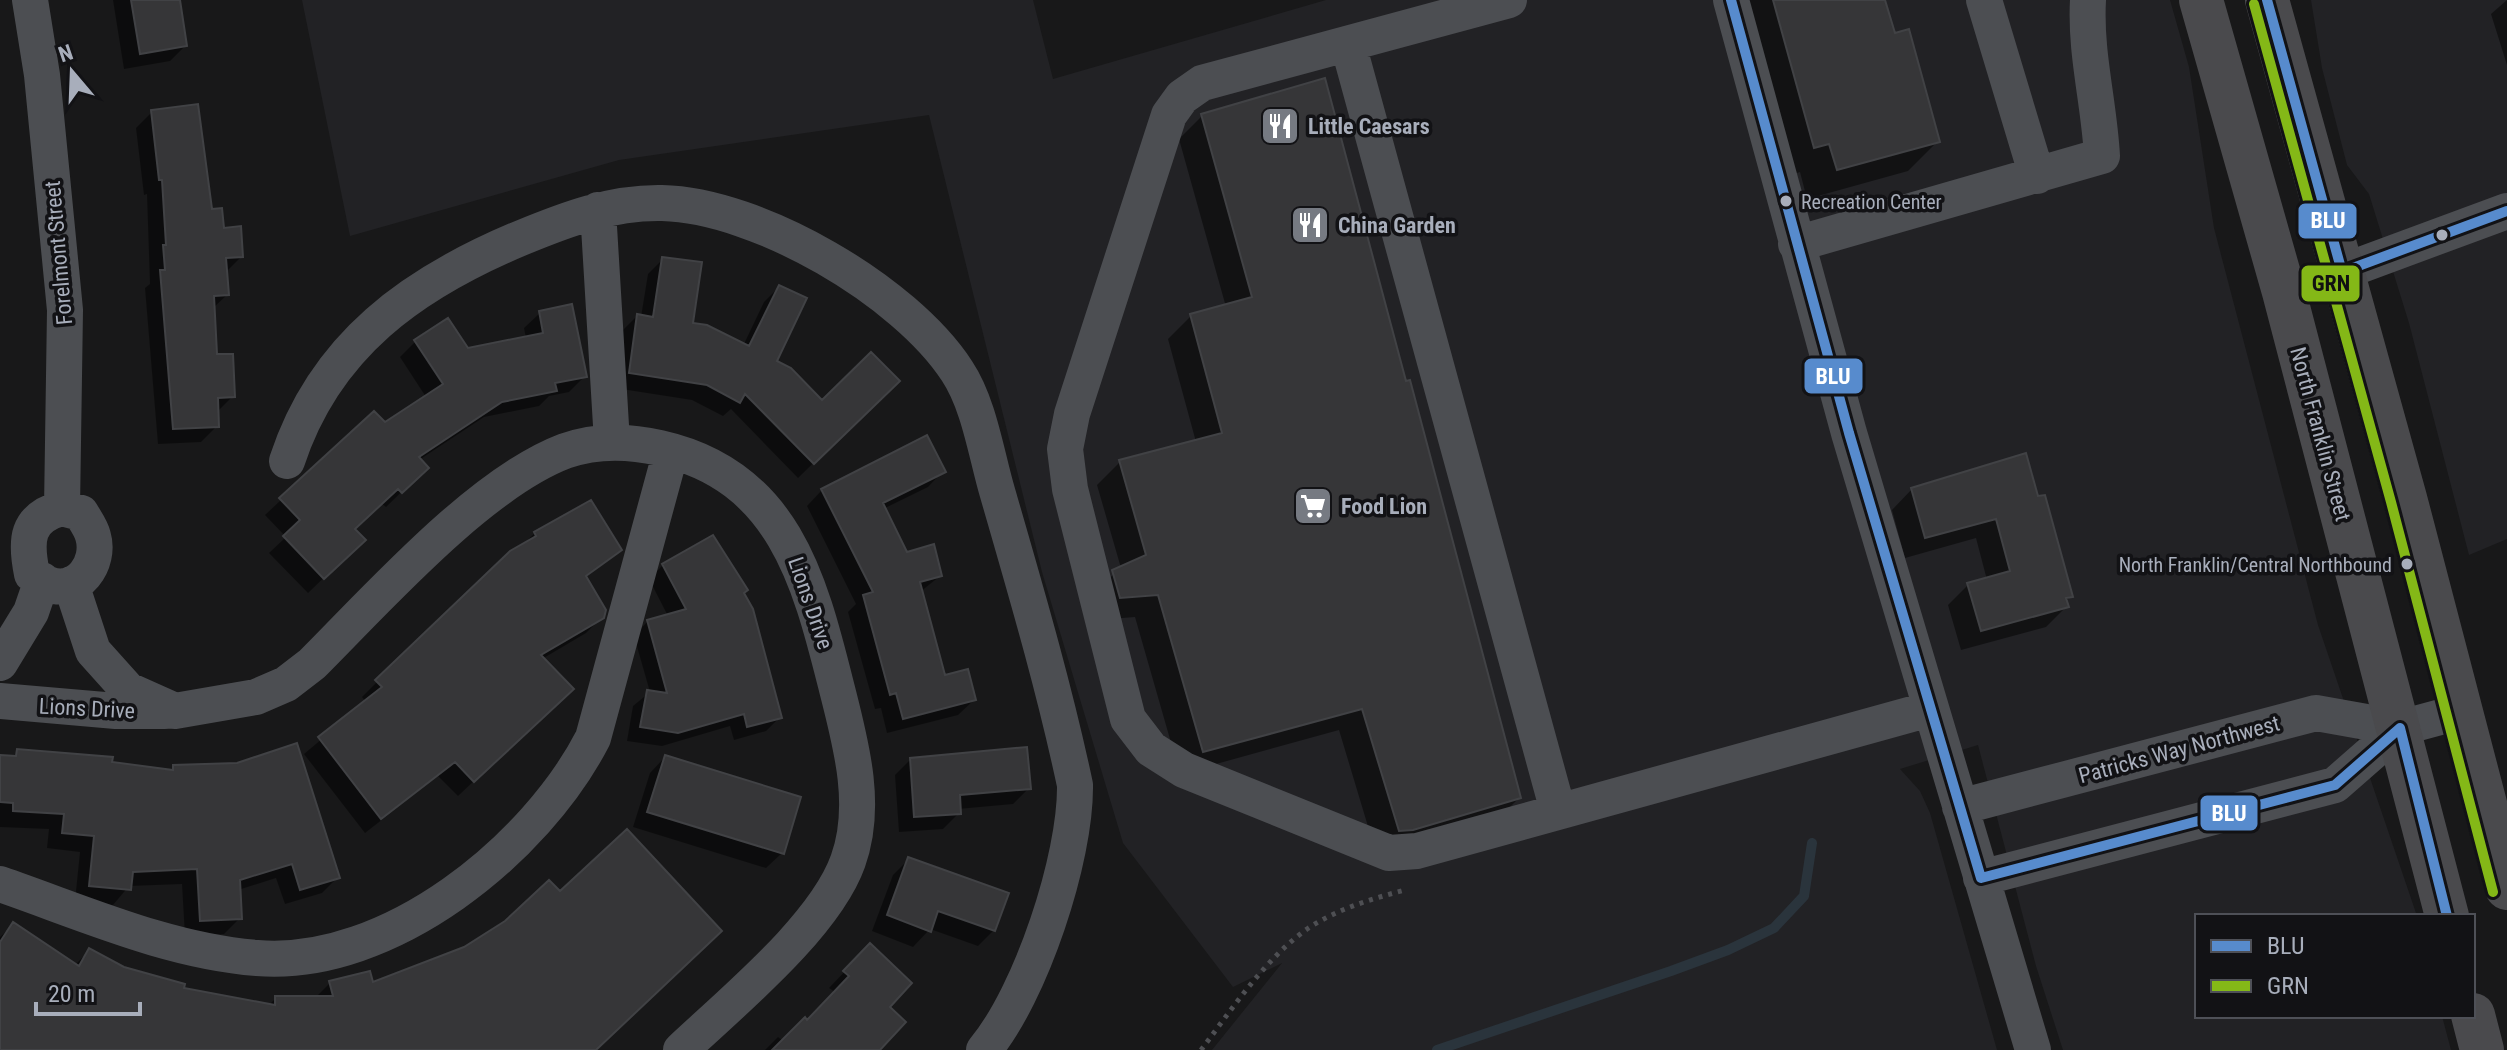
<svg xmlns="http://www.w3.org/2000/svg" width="2507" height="1050" font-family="'Roboto Condensed',sans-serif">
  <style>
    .built { fill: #222225 }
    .shadow { fill: #0007 }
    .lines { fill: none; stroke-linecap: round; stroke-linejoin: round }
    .stream { stroke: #2a343c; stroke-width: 10 }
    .building { fill: #363638; stroke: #414245; stroke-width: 2 }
    .path { stroke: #4e4f53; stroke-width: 5; stroke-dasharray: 4 6; stroke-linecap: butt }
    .minor { stroke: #4c4e52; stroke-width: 36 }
    .major { stroke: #4a4a4d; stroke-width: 44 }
    .bus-1-casing { stroke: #121215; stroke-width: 16 }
    .bus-2-casing { stroke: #121215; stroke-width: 16 }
    .bus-1 { stroke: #578bcd; stroke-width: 10 }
    .bus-2 { stroke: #84b817; stroke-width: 10 }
    .bus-dot { fill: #a8aebb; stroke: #121215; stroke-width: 3 }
    .labels { text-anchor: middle; stroke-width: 7; stroke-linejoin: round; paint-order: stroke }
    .bus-label { font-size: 20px; fill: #a8aebb; stroke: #121215; text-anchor: start }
    .poi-label { font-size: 22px; font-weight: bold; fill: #a8aebb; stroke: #121215; text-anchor: start }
    .street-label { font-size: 22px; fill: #a8aebb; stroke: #121215 }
    .line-badge { stroke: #121215; stroke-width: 3 }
    .badge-label { font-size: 22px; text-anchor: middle; font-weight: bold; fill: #fff }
    .pale-badge-label { font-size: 22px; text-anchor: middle; font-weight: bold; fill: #111 }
  </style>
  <rect width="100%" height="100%" fill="#181819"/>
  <path class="built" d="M302 0H1033L1053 79 1326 0H2170L2189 67 2214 228 2318 625 2417 916H2197V1016H2442L2451 1050H2063L2036 966 1978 745 1900 769 1920 791 1930 813 1997 1050H1212L1282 963 1233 987 1123 843 1042 572 929 115 619 160 350 236Z
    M2311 0H2507V539L2469 555 2409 323 2369 194 2347 165 2322 68Z"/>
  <path class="shadow" d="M113 0H178L185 46 170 61 124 69Z
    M1736 0H1883L1894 36 1938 141 1908 171 1807 199 1800 172 1785 177Z
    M2507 0V65L2491 14Z
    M152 112 241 257 225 273 227 295 213 308 215 356 233 396 217 412V426L201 442 158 444 145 288 150 284 147 194 144 195 136 128Z
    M1202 116 1519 798 1496 821 1376 853 1339 730 1180 774 1135 617 1097 620 1090 595 1121 568 1097 485 1120 462 1196 442 1168 339 1191 316 1226 307 1179 139Z
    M663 259 691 324 743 346 764 302 779 287 774 362 822 403 897 381 798 478 731 409 723 416 692 400 615 388 622 331 637 316 641 317 648 274Z
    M540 313 585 376 569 392 549 396 539 406 484 417 419 460 426 468 386 507 381 503 353 530 363 540 308 593 269 553 286 537 265 515 281 500 426 397 400 357 415 342 447 320 467 350 526 338 524 328Z
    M943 471 928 487 883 509 906 554 940 576 920 592 944 677 974 700 958 715 887 733 881 708 875 709 848 612 856 604 807 506 822 490Z
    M1912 489 2037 499 2071 596 2065 602 2067 606 2046 627 1961 650 1948 605 1968 585 1987 580 1976 538 1905 558 1892 510Z
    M535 533 620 550 585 578 602 617 586 633 542 659 556 704 458 796 438 776 365 833 304 754 366 702 362 697 377 682Z
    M663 565 780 717 766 731 734 740 730 726 662 746 627 741 633 706 650 692 634 636 648 621 668 616 649 579Z
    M18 752 169 771 174 767 338 877 322 893 285 904 276 878 238 890 240 918 224 934 185 936 182 884 129 886 113 905 75 901 80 852 47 848 49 829 0 827V758H11Z
    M665 757 782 853 766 868 633 827 650 773Z
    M911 759 1029 788 1013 804 958 809 959 813 943 829 899 832 895 775Z
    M909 859 994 930 978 946 930 929 913 947 872 931 893 875Z
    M560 894 594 1050H0V937L13 925 74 966 89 951 123 969 181 990 268 1006 276 998H315L330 983 371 985 465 949Z
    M870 945 887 1007 877 1050H765L778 1037 783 1041 807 1022 835 992 829 988Z"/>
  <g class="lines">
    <path class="stream" d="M1437 1050 1671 971 1728 950 1774 928 1804 896 1812 843"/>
  </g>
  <path class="building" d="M131 0H180L187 46 140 54Z
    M1773 0H1885L1895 33 1909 29 1940 142 1837 170 1829 144 1814 148Z
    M1325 78 1406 381 1410 380 1521 798 1413 830 1399 831 1362 709 1203 752 1158 595 1120 598 1112 570 1146 555 1119 460 1222 433 1190 314 1252 297 1201 114Z
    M198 104 212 209 222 208 224 228 241 226 243 257 226 258 229 295 214 296 217 354H233L235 397 218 398 219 427 173 429 160 270H165L163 245H166L162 180H159L151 110Z
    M662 257 702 262 693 323 707 325 749 346 779 285 807 298 777 361 791 368 822 400 871 352 900 381 814 464 745 394 740 403 707 385 629 373 637 314 653 317Z
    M572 304 587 377 555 383 557 391 502 402 419 457 429 468 402 493 398 489 355 529 366 540 324 579 283 536 300 520 279 498 374 411 385 422 443 384 414 340 448 318 468 348 543 333 539 311Z
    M927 435 946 472 883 503 907 552 934 544 942 576 920 582 945 675 968 669 976 700 903 719 896 693 890 695 863 595 873 592 821 489Z
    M2026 453 2038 496 2045 495 2073 597 2066 598 2069 607 1981 631 1967 583 2010 571 1996 519 1925 538 1911 488Z
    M591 500 622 550 586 576 606 610 604 618 541 655 574 689 474 782 455 762 381 819 318 737 382 687 375 680 510 551 536 536 534 532Z
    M713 535 748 590 744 593 753 609 782 718 747 727 744 714 678 733 640 727 647 690 667 693 647 620 686 609 662 564Z
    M297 743 340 878 300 890 292 864 240 880 242 919 200 921 197 869 133 872 131 890 89 886 94 836 62 833 64 814 13 811V803L0 802V755L16 756 17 749 113 757 112 762 173 770V765L237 763Z
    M1027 747 1031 789 960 795 961 814 914 817 910 758Z
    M665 755 801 797 784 854 647 812Z
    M627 829 722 931 596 1050H0V942L13 922 79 966 89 948 124 967 185 984 184 988 275 1005V996H333L329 981 370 971 373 982 464 947 505 921 549 880 560 891Z
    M908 857 1009 893 995 931 938 911 931 932 887 915Z
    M870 943 912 983 890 1007 906 1022 880 1050H772L805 1017 807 1020 849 976 843 971Z"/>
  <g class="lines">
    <path class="path" d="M1201 1050C1232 1009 1265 959 1307 929 1337 909 1371 899 1405 890"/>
    <path class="minor" d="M30 0 42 75 65 310 62 508
      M1509 0 1202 83 1182 97 1169 115 1072 414 1065 449 1070 489 1128 719 1151 749 1184 770 1389 853 1417 851 1930 709
      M1731 0 1849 433 2033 1050
      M1984 0 2037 176
      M1348 44 1558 811
      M598 210 612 442
      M1796 244 2102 156C2099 102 2085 53 2088 0
      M2342 272 2507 211
      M287 461C325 345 413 283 521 238 567 219 612 202 662 203 758 205 905 291 957 371 979 404 986 453 997 491 1025 588 1054 686 1075 785 1076 858 1031 994 984 1050
      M62 508 81 513C85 520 91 528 93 536 101 563 78 596 48 584 43 582 37 577 32 574 25 540 26 518 62 508Z
      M71 584 93 651 128 690 175 711 256 697 286 684 312 664C378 598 480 483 565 451 596 440 629 441 660 448 785 476 810 582 837 689 851 744 868 806 848 861 825 926 732 1002 681 1050
      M0 663 31 612 42 580
      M0 701 116 711H165
      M1960 807 2316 713 2400 728 2459 712
      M1981 878 2335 785 2400 728
      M0 884C84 913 168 951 257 958 389 969 536 849 593 738L671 451"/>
    <path class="major" d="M2201 0 2284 292 2447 916
      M2267 0 2405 498 2507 888
      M2473 1015 2482 1050"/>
    <g class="bus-1-casing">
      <path id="bus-1" d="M1731 0 1849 433 1981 878 2335 785 2400 728 2447 916
        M2267 0 2342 272 2507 211"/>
    </g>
    <g class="bus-2-casing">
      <path id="bus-2" d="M2254 4 2391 502 2493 892"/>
    </g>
    <use href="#bus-1" class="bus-1"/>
    <use href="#bus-2" class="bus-2"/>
  </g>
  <defs>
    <g id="restaurant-square" transform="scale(2)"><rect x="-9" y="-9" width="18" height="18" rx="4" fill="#767a82" stroke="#121215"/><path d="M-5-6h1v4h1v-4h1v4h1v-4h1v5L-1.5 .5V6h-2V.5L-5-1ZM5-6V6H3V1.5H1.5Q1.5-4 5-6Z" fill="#fff"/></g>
    <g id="supermarket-square" transform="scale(2)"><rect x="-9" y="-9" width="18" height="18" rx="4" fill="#767a82" stroke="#121215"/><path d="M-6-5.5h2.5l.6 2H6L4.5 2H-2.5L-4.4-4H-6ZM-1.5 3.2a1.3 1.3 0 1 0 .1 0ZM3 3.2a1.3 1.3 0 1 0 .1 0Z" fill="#fff"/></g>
  </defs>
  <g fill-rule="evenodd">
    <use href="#restaurant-square" x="1280" y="126"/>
    <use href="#restaurant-square" x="1310" y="225"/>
    <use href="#supermarket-square" x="1313" y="506"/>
  </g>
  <g class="bus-dot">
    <circle cx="1786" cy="201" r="7"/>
    <circle cx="2442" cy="235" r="7"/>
    <circle cx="2407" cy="564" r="7"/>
  </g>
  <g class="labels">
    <g class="bus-label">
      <text x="1801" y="209">Recreation Center</text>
      <text x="2392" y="572" text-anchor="end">North Franklin/Central Northbound</text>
    </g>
    <g class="poi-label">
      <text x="1308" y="134">Little Caesars</text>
      <text x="1338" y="233">China Garden</text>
      <text x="1341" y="514">Food Lion</text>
    </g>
    <g class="street-label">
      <text transform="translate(58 253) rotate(-95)" y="8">Forelmont Street</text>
      <text transform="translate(2321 434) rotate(75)" y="8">North Franklin Street</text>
      <text transform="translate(811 603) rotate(71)" y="8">Lions Drive</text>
      <text transform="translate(87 708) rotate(3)" y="8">Lions Drive</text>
      <text transform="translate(2179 749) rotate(-15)" y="8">Patricks Way Northwest</text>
    </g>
  </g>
  <g class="line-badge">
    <rect x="2297" y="202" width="61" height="38" rx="8" fill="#578bcd"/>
    <rect x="2300" y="264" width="61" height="39" rx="8" fill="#84b817"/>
    <rect x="1803" y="357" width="61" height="38" rx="8" fill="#578bcd"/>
    <rect x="2199" y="794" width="60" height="38" rx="8" fill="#578bcd"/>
  </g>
  <g class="badge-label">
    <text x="2328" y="228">BLU</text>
    <text x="1833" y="384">BLU</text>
    <text x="2229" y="821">BLU</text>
  </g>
  <g class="pale-badge-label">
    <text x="2331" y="291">GRN</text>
  </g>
  <rect x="2195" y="914" width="280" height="104" fill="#121215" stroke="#4e5057" stroke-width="2"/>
  <rect x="2211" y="940" width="40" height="12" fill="#578bcd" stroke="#4e5057" stroke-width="2"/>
  <text x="2267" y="954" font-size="24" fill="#a8aebb">BLU</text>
  <rect x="2211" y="980" width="40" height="12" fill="#84b817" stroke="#4e5057" stroke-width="2"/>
  <text x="2267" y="994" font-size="24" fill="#a8aebb">GRN</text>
  <g transform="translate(72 72) rotate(341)" stroke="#121215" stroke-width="6" paint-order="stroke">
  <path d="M0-6L14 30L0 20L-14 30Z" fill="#a8aebb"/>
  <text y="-12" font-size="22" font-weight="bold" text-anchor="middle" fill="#a8aebb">N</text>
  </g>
  <path d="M36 1002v12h104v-12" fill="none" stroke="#a8aebb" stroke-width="4"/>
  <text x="48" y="1002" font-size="24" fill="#a8aebb" stroke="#121215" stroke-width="6" paint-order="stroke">20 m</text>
</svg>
